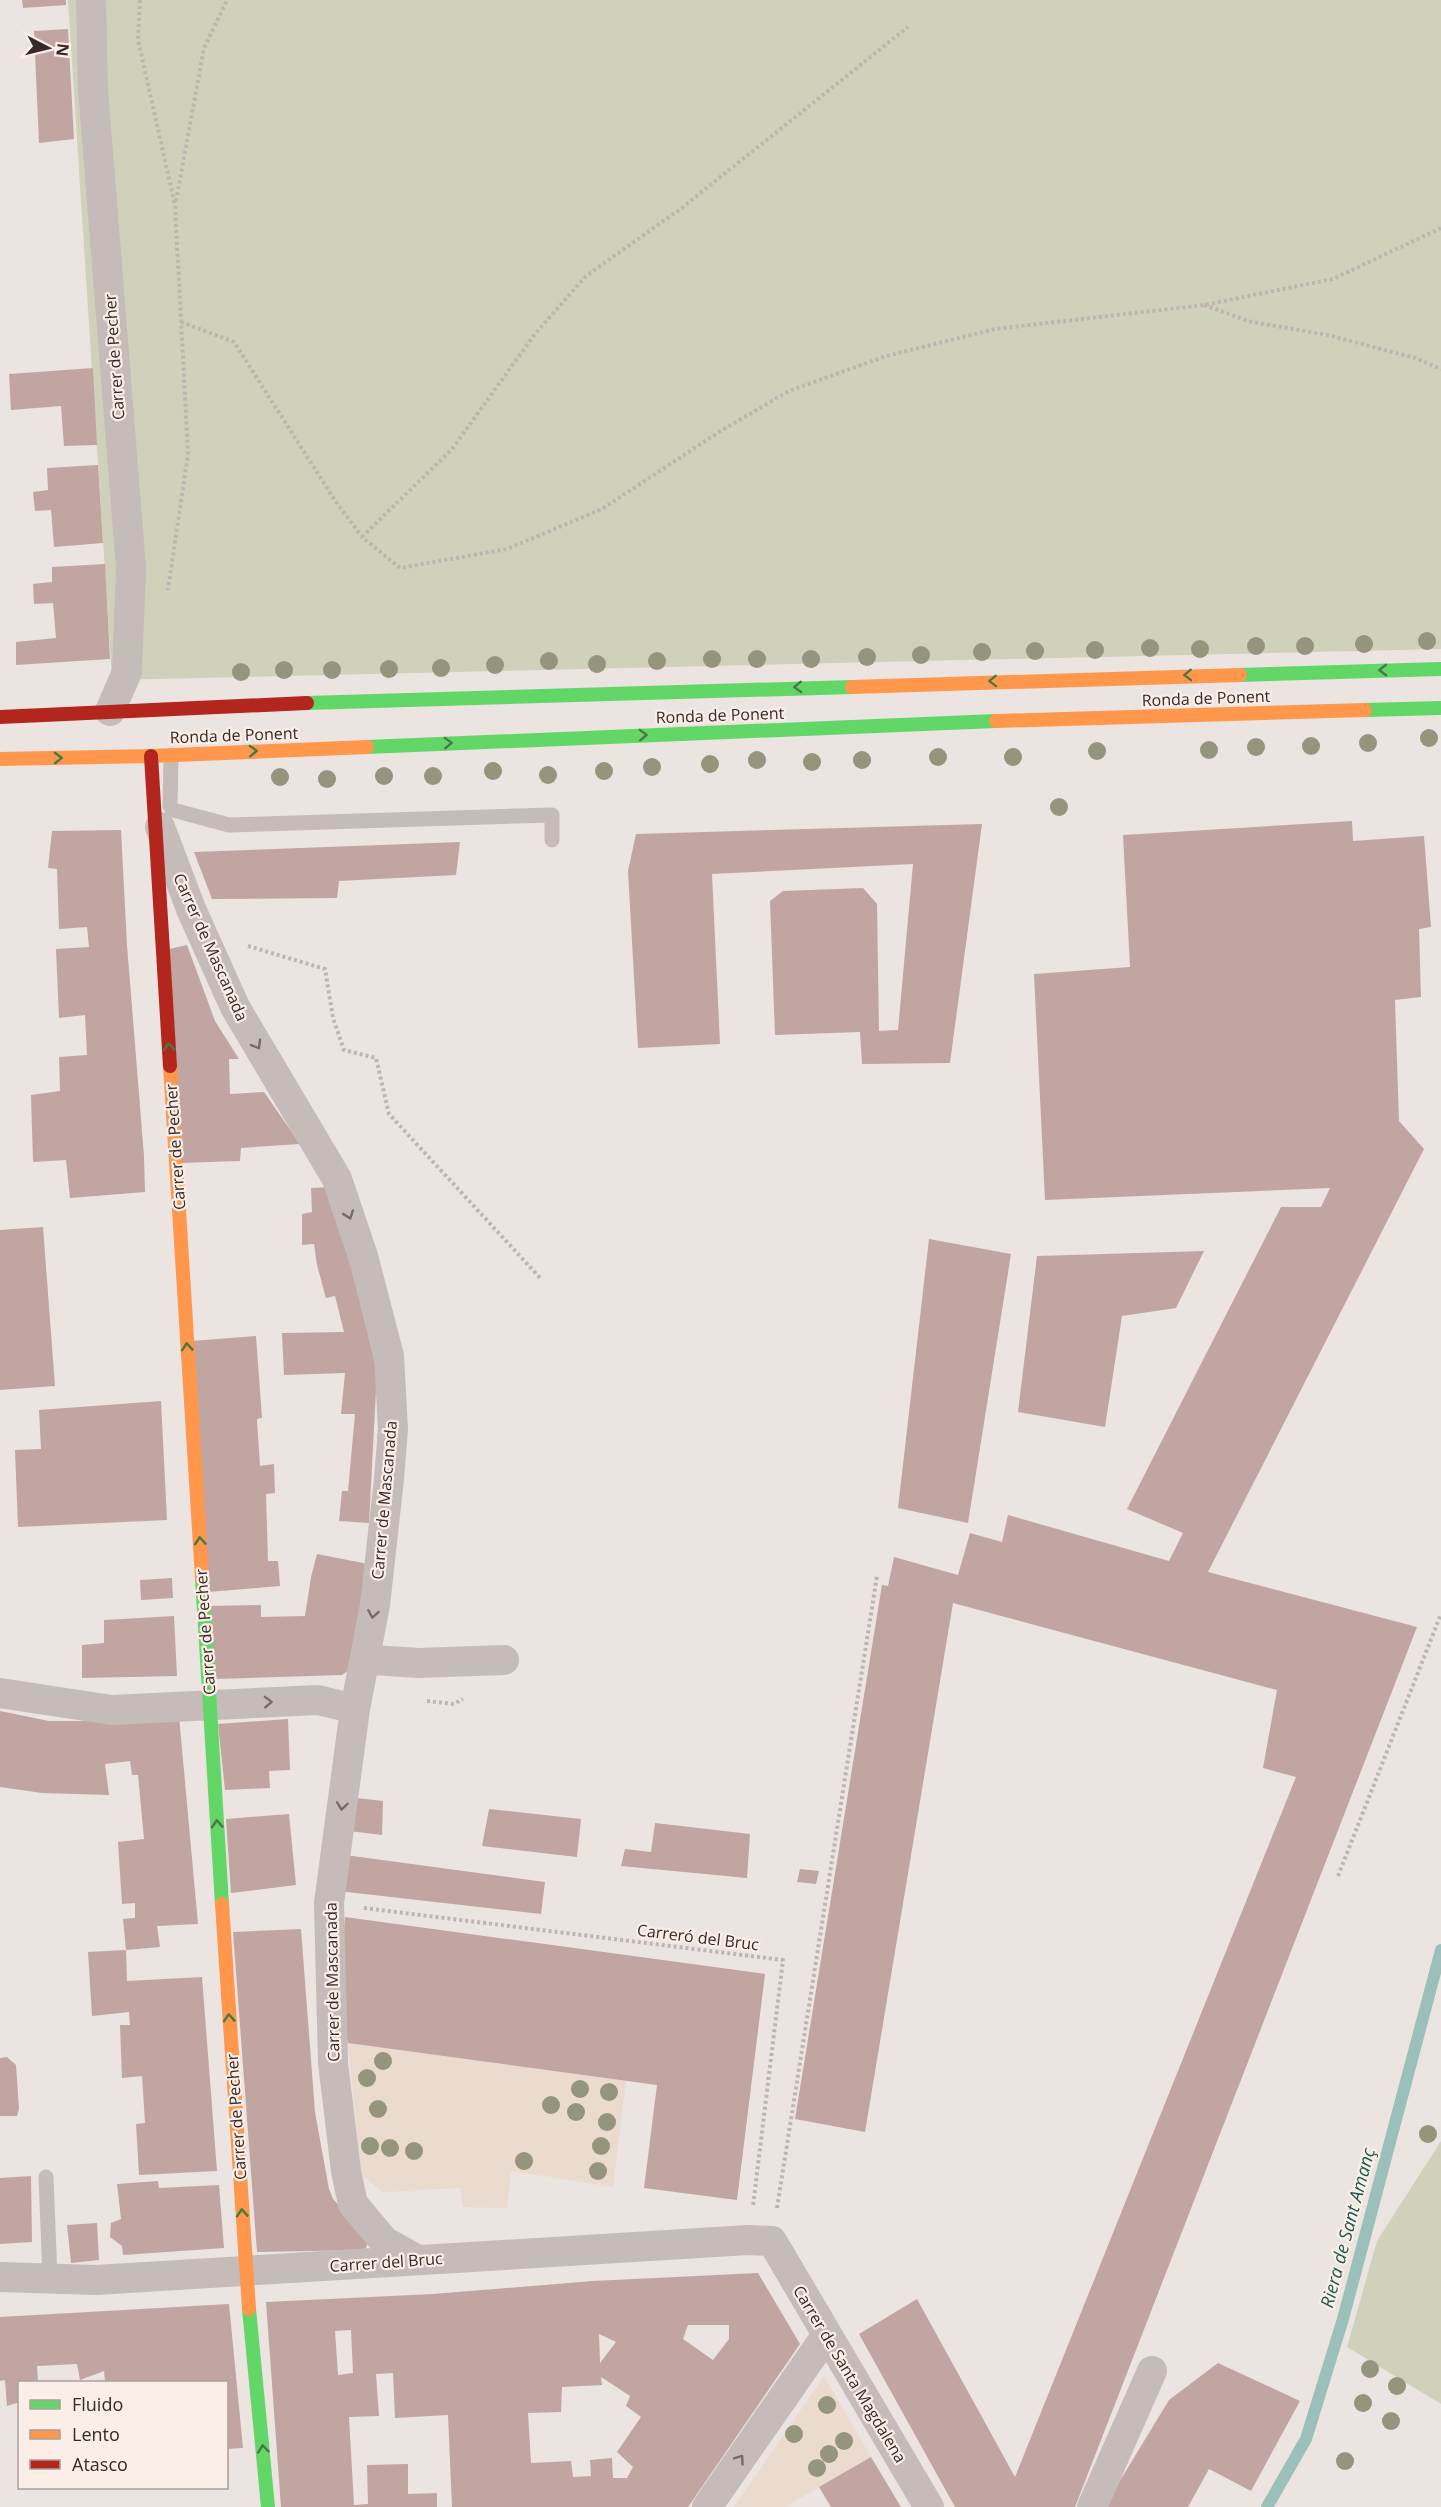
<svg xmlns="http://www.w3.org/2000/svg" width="1441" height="2507" font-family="'Open Sans',sans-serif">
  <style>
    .green { fill: #d0d1ba }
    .plaza { fill: #ebdace }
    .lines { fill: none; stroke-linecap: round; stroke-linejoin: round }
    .stream { stroke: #9bc0ba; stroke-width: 12 }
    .building { fill: #c1a5a1; fill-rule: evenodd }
    .path { stroke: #beb5b1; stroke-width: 4; stroke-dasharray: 3 3; stroke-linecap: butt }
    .lane { stroke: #c5bcb9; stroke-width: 15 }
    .street { stroke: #c5bcb9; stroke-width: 30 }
    .fast { stroke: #63d668; stroke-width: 14 }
    .slow { stroke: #ff974d; stroke-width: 14 }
    .jam { stroke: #b3261e; stroke-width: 14 }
    .tree { fill: #94957c }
    .oneway { stroke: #4a7744 }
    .oneway2 { stroke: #766b69 }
    .labels { text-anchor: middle; stroke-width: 4.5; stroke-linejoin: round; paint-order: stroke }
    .street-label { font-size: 16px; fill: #362927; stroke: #faeee6 }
    .water-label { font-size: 18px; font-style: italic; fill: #1b5853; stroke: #faeee6 }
  </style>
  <rect width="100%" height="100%" fill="#ece4e0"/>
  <path class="green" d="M68 0H1441V649L112 680Z
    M1441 2141V2404L1347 2347 1377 2241Z"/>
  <path class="plaza" d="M348 2043 626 2081 613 2187 511 2171 507 2208 463 2207 460 2188 382 2192 361 2174Z
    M824 2376 871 2457 785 2507H734Z"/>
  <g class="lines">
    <path class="stream" d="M1267 2507 1306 2439 1343 2319 1441 1950"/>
  </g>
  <path class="building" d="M22 0H66V5L23 8Z
    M68 29 74 139 39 143 34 31Z
    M93 368 97 445 64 446 61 406 11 410 9 374Z
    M98 465 103 543 54 547 51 510 35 511 33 492 48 490 47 468Z
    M105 564 110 659 16 665V642L56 638 53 603 34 604 33 584 52 582V567Z
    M1352 821 1353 841 1424 836 1431 927 1419 929 1421 997 1395 1000 1399 1121 1424 1149 1208 1572 1417 1627 1075 2507H955L859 2334 917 2299 1015 2477 1296 1777 1263 1768 1277 1690 953 1603 865 2132 795 2119 882 1585 888 1586 894 1557 958 1575 970 1533 1002 1542 1008 1515 1169 1561 1183 1533 1127 1509 1281 1207H1321L1330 1188 1045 1200 1034 974 1130 967 1123 835Z
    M982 824 950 1063 862 1064 860 1032 775 1035 770 901 783 891 863 888 877 904 879 1031 898 1030 913 864 712 874 720 1044 638 1048 628 871 636 834Z
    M121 830 127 945 144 1156 145 1192 70 1198 66 1160 33 1162 31 1095 60 1091 59 1057 87 1055 85 1015 59 1018 56 949 89 947 87 927 59 929 57 869 48 868 52 831Z
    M460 842 456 875 339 881 337 898 212 899 194 852Z
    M187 945 215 1021 239 1059H229L230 1094 264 1092 300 1144 241 1148 240 1161 179 1163 169 949Z
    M332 1187 377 1371 369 1523 339 1521 342 1491H348L355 1414H341L345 1373 284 1375 282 1333 344 1332 335 1296 326 1298 317 1265 314 1244 302 1245V1214L312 1212 311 1188Z
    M43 1227 55 1386 0 1390V1230Z
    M929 1239 1011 1254 968 1523 898 1508Z
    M1204 1251 1176 1308 1122 1316 1105 1427 1018 1412 1037 1256Z
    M256 1336 262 1418 257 1419 260 1466 274 1464 275 1493 266 1494 268 1561H278L280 1586 208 1592 192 1341Z
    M161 1401 167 1520 18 1527 15 1450 41 1449 39 1410Z
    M317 1554 368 1564 349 1670 342 1675 214 1679 209 1606 261 1605V1617L305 1616 311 1577Z
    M172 1578 173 1598 141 1600 140 1580Z
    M174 1616 177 1676 82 1678V1645L104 1643V1620Z
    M0 1711 49 1721H101L179 1716 198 1924 157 1926 160 1947 126 1950 127 1981 202 1977 217 2171 139 2175 136 2124 145 2123 142 2076 122 2078 120 2025H130L129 2012 92 2016 88 1952 126 1950 123 1919 135 1918V1903L122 1904 118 1842 144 1839 138 1775H132L130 1761 105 1764 109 1795 42 1793 0 1787Z
    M288 1719 290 1770 269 1771 270 1788 225 1790 218 1724Z
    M356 1798 383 1801 382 1835 349 1831Z
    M489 1809 581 1819 577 1857 482 1846Z
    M289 1814 296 1885 231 1893 226 1819Z
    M655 1823 750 1834 747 1878 621 1866 625 1849 651 1852Z
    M345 1855 545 1882 541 1914 338 1891Z
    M800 1869 819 1871 816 1884 797 1882Z
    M345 1917 765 1974 737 2200 644 2188 657 2085 348 2043 338 1999Z
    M301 1929 315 2112 329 2189 333 2199 356 2224 371 2236 365 2250 257 2252 233 1932Z
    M7 2057 16 2065 19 2109 17 2116H0V2058Z
    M31 2176 32 2242 0 2244V2178Z
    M158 2181 159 2188 219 2185 224 2248 123 2255 122 2246 110 2237 111 2223 121 2219 117 2184Z
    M97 2223 99 2260 71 2263 67 2225Z
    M758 2273 800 2344 688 2507H452L448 2415 395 2418 393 2373 376 2374 379 2416 349 2417 354 2505 368 2504 367 2465 408 2464V2494L437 2493V2507H281L266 2302 433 2294 593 2281ZM688 2325H729V2339L713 2360 683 2339ZM351 2330 353 2373 338 2375 335 2331ZM599 2334 616 2342 600 2363ZM601 2377 630 2396 626 2406 641 2417 617 2452 633 2467 627 2478H613L612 2458 590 2460 591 2476 573 2477 571 2461 531 2463 528 2413 561 2412 562 2387 602 2385Z
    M229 2304 243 2448 226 2449V2382H105L104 2371 80 2380 77 2364 37 2366 38 2382H20V2402L7 2406 5 2380 0 2381V2317Z
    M1218 2363 1300 2401 1251 2491 1209 2469 1188 2507H1104L1169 2400Z
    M871 2457 901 2507H831L819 2487Z"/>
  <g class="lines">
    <path class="path" d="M140 0 138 40 175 205 188 454 168 590
      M176 201 204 48 227 0
      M1204 305 1252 322 1328 335 1415 358 1441 369
      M181 322 234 342 336 502 362 537 400 568 507 549 602 509 719 432 789 391 886 356 995 329 1204 305 1333 279 1441 228
      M362 537 452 449 535 334 586 276 679 210 908 27
      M248 946 325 969 333 1018 344 1050 376 1058 389 1114 542 1280
      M427 1701 454 1704 463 1699
      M1338 1876 1441 1614
      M364 1908 783 1960 753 2206
      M777 2208 877 1576"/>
    <path class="lane" d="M171 755 170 806 173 810 229 825 552 815V840
      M46 2177 50 2278"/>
    <path class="street" d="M91 0 93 89 131 568 127 672 110 711
      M160 827 191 909 235 1007 337 1179 363 1256 389 1356 393 1429 389 1479 375 1605 355 1709 329 1903 333 2063 346 2171 353 2204 384 2241 418 2260
      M374 1660 418 1663 504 1660
      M0 1693 112 1710 318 1700 355 1709
      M0 2277 96 2280 748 2240 772 2241 929 2507
      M707 2507 826 2336
      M1092 2507 1152 2371"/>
    <path class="fast" d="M1240 675 1441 669
      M307 703 852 687
      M1365 710 1441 708
      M367 747 996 721
      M202 1578 222 1904
      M249 2309 268 2507"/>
    <path class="slow" d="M852 687 1240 675
      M996 721 1365 710
      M0 759 151 756 367 747
      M170 1066 202 1578
      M222 1904 249 2309"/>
    <path class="jam" d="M0 717 307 703
      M151 756 170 1066"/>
  </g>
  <g class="tree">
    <circle cx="1427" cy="641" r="9"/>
    <circle cx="1364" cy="644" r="9"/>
    <circle cx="1256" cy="646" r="9"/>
    <circle cx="1305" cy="646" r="9"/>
    <circle cx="1150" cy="648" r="9"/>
    <circle cx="1200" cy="649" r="9"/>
    <circle cx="1095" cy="650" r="9"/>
    <circle cx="1035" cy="651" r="9"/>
    <circle cx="982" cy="652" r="9"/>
    <circle cx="921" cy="655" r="9"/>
    <circle cx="867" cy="657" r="9"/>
    <circle cx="712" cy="659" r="9"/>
    <circle cx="757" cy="659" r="9"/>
    <circle cx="811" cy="659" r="9"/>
    <circle cx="549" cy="661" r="9"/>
    <circle cx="657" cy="661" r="9"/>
    <circle cx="597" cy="664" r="9"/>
    <circle cx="495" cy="665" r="9"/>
    <circle cx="441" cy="668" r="9"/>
    <circle cx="389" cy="669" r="9"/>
    <circle cx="284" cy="670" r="9"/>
    <circle cx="332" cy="670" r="9"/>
    <circle cx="241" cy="672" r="9"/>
    <circle cx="1429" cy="738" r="9"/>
    <circle cx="1368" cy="743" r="9"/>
    <circle cx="1311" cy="746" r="9"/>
    <circle cx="1256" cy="747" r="9"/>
    <circle cx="1209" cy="750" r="9"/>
    <circle cx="1097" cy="751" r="9"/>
    <circle cx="938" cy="757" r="9"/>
    <circle cx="1013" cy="757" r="9"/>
    <circle cx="757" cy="760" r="9"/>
    <circle cx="862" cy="760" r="9"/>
    <circle cx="812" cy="762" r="9"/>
    <circle cx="710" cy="764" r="9"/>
    <circle cx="652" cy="767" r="9"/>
    <circle cx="493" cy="771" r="9"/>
    <circle cx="604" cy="771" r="9"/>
    <circle cx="548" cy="775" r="9"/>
    <circle cx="384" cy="776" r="9"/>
    <circle cx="433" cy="776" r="9"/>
    <circle cx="280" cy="777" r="9"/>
    <circle cx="327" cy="779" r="9"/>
    <circle cx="1059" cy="807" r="9"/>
    <circle cx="383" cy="2061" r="9"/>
    <circle cx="367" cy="2078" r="9"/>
    <circle cx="580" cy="2089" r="9"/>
    <circle cx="609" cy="2092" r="9"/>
    <circle cx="551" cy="2105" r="9"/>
    <circle cx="378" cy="2109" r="9"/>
    <circle cx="576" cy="2112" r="9"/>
    <circle cx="607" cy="2122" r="9"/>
    <circle cx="1428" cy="2134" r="9"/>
    <circle cx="370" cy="2146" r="9"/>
    <circle cx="601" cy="2146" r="9"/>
    <circle cx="390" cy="2148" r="9"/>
    <circle cx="414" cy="2151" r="9"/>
    <circle cx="524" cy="2161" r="9"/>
    <circle cx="598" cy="2171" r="9"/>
    <circle cx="1370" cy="2369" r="9"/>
    <circle cx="1397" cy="2386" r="9"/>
    <circle cx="1363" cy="2403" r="9"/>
    <circle cx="827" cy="2405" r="9"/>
    <circle cx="1391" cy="2421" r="9"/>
    <circle cx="794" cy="2434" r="9"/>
    <circle cx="844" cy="2441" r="9"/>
    <circle cx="829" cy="2454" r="9"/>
    <circle cx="1345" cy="2461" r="9"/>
    <circle cx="817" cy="2468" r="9"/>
  </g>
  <defs><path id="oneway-chevron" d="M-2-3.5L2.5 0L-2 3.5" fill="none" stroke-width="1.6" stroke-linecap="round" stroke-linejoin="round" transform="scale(1.5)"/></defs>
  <g class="oneway">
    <use href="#oneway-chevron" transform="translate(1383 670) rotate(179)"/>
    <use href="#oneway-chevron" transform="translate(1188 675) rotate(178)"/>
    <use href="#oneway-chevron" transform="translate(993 681) rotate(178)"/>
    <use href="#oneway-chevron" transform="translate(798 687) rotate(178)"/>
    <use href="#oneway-chevron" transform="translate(643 735) rotate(-2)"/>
    <use href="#oneway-chevron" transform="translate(448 743) rotate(-2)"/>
    <use href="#oneway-chevron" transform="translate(253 751) rotate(-2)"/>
    <use href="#oneway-chevron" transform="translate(58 758) rotate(-1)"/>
    <use href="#oneway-chevron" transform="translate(169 1047) rotate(-94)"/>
    <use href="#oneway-chevron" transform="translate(187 1347) rotate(-94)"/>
    <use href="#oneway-chevron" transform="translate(200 1541) rotate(-94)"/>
    <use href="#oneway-chevron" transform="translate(217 1824) rotate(-94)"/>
    <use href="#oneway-chevron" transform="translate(229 2018) rotate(-94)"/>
    <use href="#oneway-chevron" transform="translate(242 2213) rotate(-94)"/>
    <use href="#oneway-chevron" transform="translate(263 2449) rotate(-96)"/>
  </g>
  <g class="oneway2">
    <use href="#oneway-chevron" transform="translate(257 1045) rotate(60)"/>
    <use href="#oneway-chevron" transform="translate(349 1215) rotate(71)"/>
    <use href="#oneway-chevron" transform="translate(373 1614) rotate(100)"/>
    <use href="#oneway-chevron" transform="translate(268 1702) rotate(-2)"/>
    <use href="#oneway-chevron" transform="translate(342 1806) rotate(98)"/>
    <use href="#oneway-chevron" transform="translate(740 2459) rotate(-55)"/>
  </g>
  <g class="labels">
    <g class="street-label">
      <text transform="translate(114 357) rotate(-94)" y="6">Carrer de Pecher</text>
      <text transform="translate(1206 698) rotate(-2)" y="6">Ronda de Ponent</text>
      <text transform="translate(720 715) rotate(-2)" y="6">Ronda de Ponent</text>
      <text transform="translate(234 735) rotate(-2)" y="6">Ronda de Ponent</text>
      <text transform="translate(211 947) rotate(66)" y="6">Carrer de Mascanada</text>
      <text transform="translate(175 1147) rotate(-94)" y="6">Carrer de Pecher</text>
      <text transform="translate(384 1500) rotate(-85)" y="6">Carrer de Mascanada</text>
      <text transform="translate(205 1632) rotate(-94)" y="6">Carrer de Pecher</text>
      <text transform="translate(698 1937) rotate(7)" y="6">Carreró del Bruc</text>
      <text transform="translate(332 1982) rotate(-91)" y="6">Carrer de Mascanada</text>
      <text transform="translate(236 2117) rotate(-94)" y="6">Carrer de Pecher</text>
      <text transform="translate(386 2262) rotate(-4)" y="6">Carrer del Bruc</text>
      <text transform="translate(850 2374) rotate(59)" y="6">Carrer de Santa Magdalena</text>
    </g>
    <g class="water-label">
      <text transform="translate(1348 2228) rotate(-75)" y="6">Riera de Sant Amanç</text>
    </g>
  </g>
  <rect x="18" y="2381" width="210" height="108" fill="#faeee6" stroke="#ac9f9a" stroke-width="1.5"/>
  <rect x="30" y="2400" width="30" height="9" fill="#63d668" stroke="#ac9f9a" stroke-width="1.5"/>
  <text x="72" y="2411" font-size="18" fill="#362927">Fluido</text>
  <rect x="30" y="2430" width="30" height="9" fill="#ff974d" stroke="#ac9f9a" stroke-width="1.5"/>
  <text x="72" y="2441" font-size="18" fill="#362927">Lento</text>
  <rect x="30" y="2460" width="30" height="9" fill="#b3261e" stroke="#ac9f9a" stroke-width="1.5"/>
  <text x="72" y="2471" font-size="18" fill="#362927">Atasco</text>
  <g transform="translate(48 48) rotate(97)" stroke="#faeee6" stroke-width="4.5" paint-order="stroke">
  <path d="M0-4.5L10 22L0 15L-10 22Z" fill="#362927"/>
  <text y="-9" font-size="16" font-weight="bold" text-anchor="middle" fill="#362927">N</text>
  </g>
</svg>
